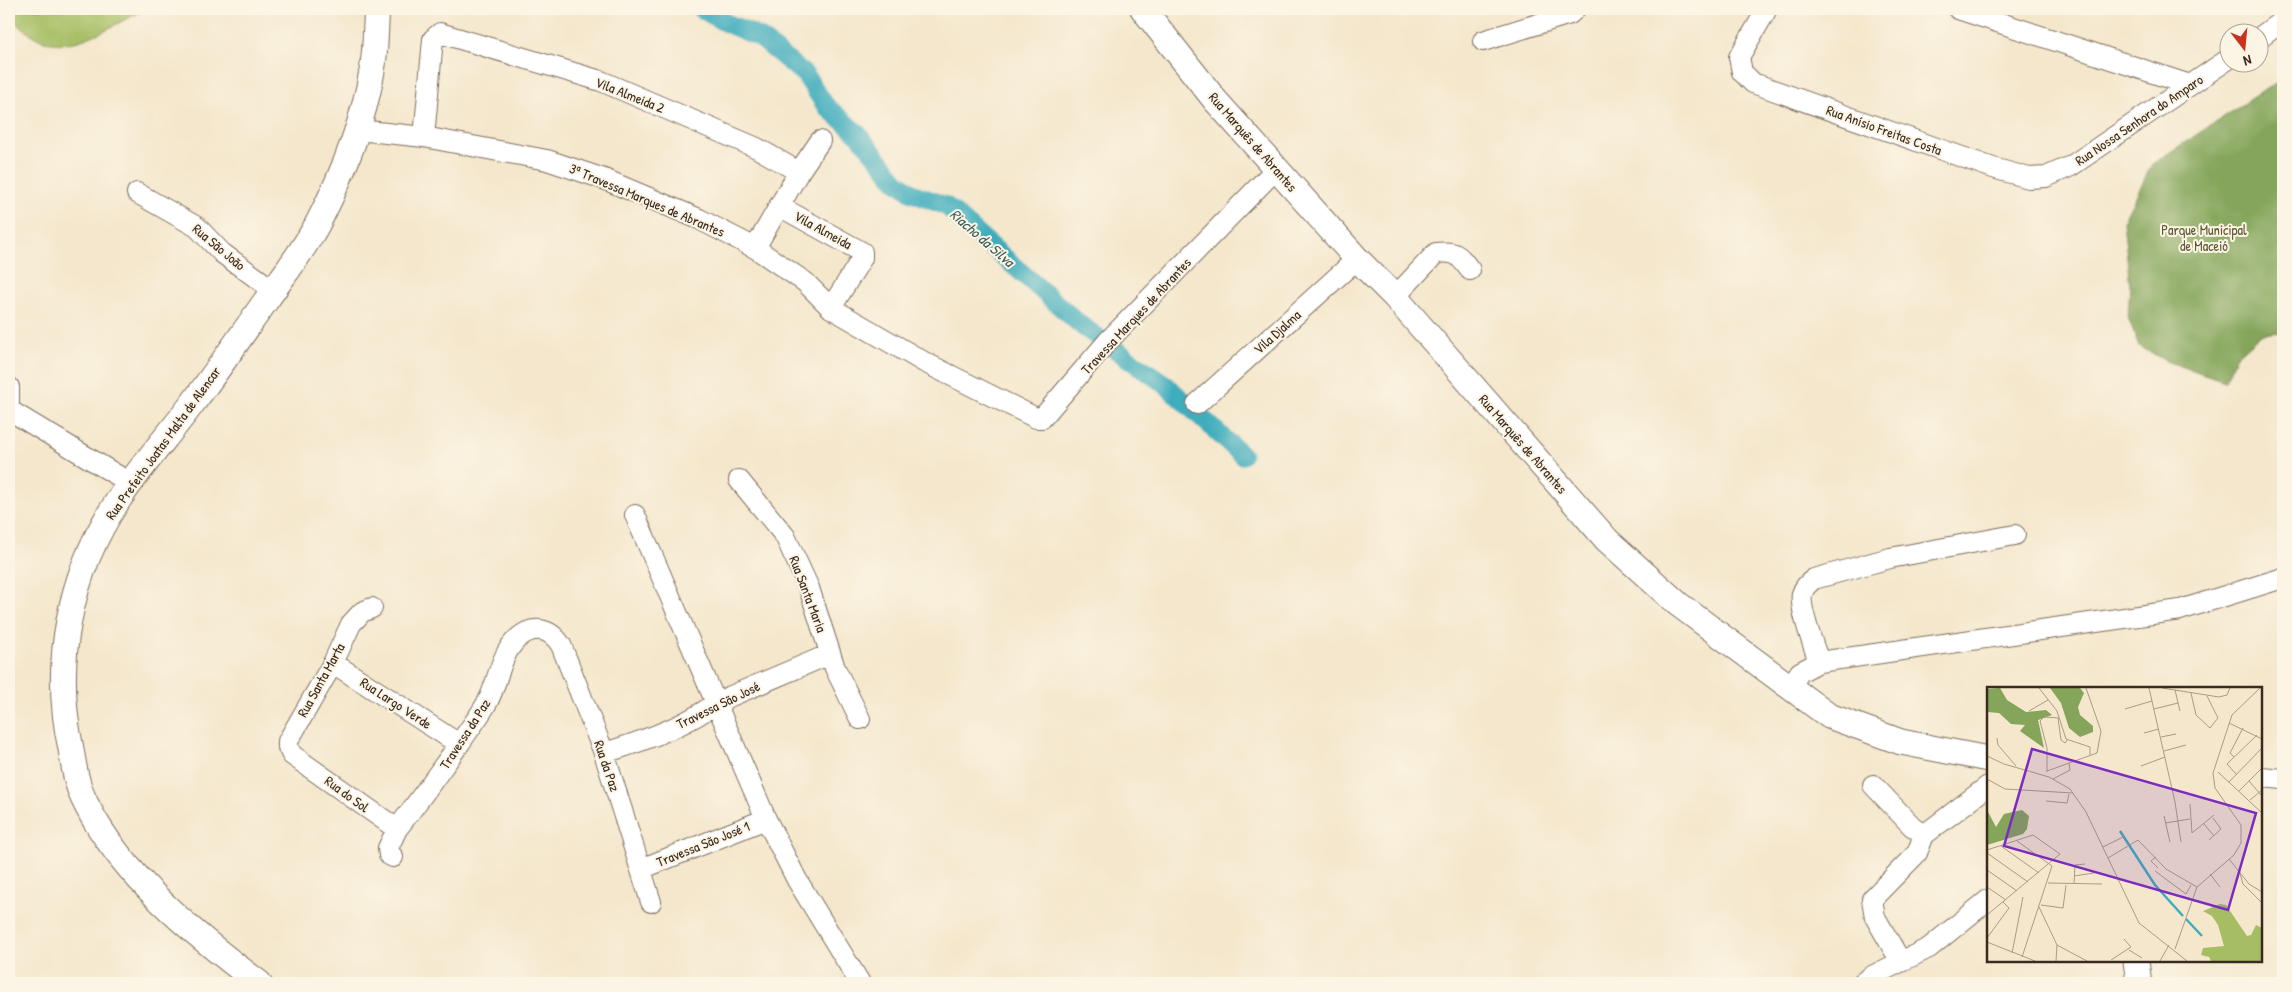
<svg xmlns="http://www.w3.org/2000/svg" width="2292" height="992" font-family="'Patrick Hand',sans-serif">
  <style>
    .green { fill: #a5be64; stroke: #707441 }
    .forest { fill: #84a55a; stroke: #60683c }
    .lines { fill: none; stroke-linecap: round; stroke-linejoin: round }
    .canal { stroke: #3fadbd; stroke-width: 19 }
    .minor-casing { stroke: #7c6c5b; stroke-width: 22 }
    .tertiary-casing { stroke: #7c6c5b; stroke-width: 27 }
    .minor { stroke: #fff; stroke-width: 20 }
    .tertiary { stroke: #fff; stroke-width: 25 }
    .labels { text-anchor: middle; stroke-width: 4; stroke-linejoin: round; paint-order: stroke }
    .street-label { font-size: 14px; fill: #3b2a1e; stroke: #fcf5e5 }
    .park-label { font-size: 14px; fill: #5b5633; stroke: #fcf5e5 }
    .water-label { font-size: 15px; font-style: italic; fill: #3d5e5e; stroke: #fcf5e5 }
    .inset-river { fill: none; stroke: #3fadbd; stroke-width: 2.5 }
    .inset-road { fill: none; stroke: #aa9b86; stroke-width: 1 }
    .view { fill: #7b2cbf; fill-opacity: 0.15; stroke: #7b2cbf; stroke-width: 2.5 }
    .inset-edge { fill: none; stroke: #3b2a1e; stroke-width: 2.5 }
  </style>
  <rect width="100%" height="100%" fill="#fcf5e5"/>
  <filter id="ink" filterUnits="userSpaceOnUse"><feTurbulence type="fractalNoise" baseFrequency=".02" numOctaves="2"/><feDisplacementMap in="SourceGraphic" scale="10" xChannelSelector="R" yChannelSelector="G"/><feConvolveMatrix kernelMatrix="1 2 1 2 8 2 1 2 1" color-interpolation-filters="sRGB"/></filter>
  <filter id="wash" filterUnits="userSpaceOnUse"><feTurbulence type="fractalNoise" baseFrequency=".0096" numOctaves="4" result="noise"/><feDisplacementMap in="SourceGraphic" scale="20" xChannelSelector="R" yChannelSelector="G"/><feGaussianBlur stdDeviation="1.12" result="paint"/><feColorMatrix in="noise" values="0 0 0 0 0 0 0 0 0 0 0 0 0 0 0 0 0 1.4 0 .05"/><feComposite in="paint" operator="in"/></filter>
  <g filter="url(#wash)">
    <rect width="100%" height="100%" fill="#f4e7cc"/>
    <path class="green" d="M9 9H146C136 15 125 19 115 25 71 48 45 55 9 15Z"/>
    <path class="forest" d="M2283 78V332L2261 334 2237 355 2225 381 2166 361 2139 346 2128 317 2130 285 2123 222 2152 164Z"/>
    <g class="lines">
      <path class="canal" d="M702 9 724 22 759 37 805 75 826 106 859 135 896 181 912 193 946 206 1082 326 1166 385 1242 455"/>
    </g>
  </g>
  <g filter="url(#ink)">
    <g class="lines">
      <g class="minor-casing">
        <path id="minor" d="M1767 9 1739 57 1742 72 1753 83 1993 168 2029 178 2046 177 2071 166 2230 58
          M1958 9 2190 85
          M2260 37 2283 20
          M1483 41 1570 14 1575 9
          M358 130 424 137 547 160 604 179 699 219 755 248 805 282 831 308 924 362 1036 418H1042L1108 341 1277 168
          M424 137 433 39 440 33 601 81 757 148 799 172
          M137 193 197 227 222 253 273 290
          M779 206 862 252V258L831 308
          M755 248 799 172 820 141
          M1395 297 1436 253C1456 251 1458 254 1470 270
          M9 387V403
          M1197 404 1357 259
          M9 410 130 483
          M739 480 785 536 809 588 835 668 860 719
          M635 515 766 819 797 880 860 983
          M372 608 362 612 351 624 333 663 288 741V747L292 755 397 829
          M1819 662C1814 647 1799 608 1802 594 1804 587 1808 583 1814 579L1890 558 2015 535
          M333 663 459 744
          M1790 687 1800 672 1819 662 2180 610 2283 578
          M604 753C641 742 687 726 717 702L830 654
          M2261 777 2283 779
          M1873 785 1912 826 1924 835
          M393 857 389 855 388 848 397 829C419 801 439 772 460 743 469 729 480 716 488 701 498 682 500 655 517 639 533 624 550 628 561 645L604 753 651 902
          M641 869 766 819
          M1901 962 1875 917 1872 899 1917 853 1924 835 1988 786
          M1862 983 1872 976 1929 948 1988 900"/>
      </g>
      <g class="tertiary-casing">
        <path id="tertiary" d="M1143 9 1215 100 1357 259 1395 297 1607 540 1678 604 1829 716 1901 742 1988 759
          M2136 961 2139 983
          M259 983C196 936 122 876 86 804 77 787 74 768 71 749 52 663 69 573 119 499 141 466 168 436 192 404 217 371 241 336 265 302 283 276 304 250 319 221 343 174 363 124 372 71 376 51 375 29 377 9"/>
      </g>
      <use href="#minor" class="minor"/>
      <use href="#tertiary" class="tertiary"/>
    </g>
  </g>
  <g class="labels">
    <g class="street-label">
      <text transform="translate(630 95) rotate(22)" y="5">Vila Almeida 2</text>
      <text transform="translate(2139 120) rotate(-34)" y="5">Rua Nossa Senhora do Amparo</text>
      <text transform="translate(1884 130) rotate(20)" y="5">Rua Anísio Freitas Costa</text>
      <text transform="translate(1253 142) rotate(49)" y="5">Rua Marquês de Abrantes</text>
      <text transform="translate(647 200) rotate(23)" y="5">3ª Travessa Marques de Abrantes</text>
      <text transform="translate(823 230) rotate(29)" y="5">Vila Almeida</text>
      <text transform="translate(219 247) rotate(40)" y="5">Rua São João</text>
      <text transform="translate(1136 316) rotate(-47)" y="5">Travessa Marques de Abrantes</text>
      <text transform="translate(1277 332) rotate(-42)" y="5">Vila Djalma</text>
      <text transform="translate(163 443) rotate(-54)" y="5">Rua Prefeito Joatas Malta de Alencar</text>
      <text transform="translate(1523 444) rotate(49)" y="5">Rua Marquês de Abrantes</text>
      <text transform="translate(808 594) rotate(69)" y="5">Rua Santa Maria</text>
      <text transform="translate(321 680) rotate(-61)" y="5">Rua Santa Marta</text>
      <text transform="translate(396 703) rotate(33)" y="5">Rua Largo Verde</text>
      <text transform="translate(718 705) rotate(-26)" y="5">Travessa São José</text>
      <text transform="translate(465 734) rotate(-57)" y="5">Travessa da Paz</text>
      <text transform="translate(607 766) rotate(71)" y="5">Rua da Paz</text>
      <text transform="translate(347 794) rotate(36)" y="5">Rua do Sol</text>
      <text transform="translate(703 844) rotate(-22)" y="5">Travessa São José 1</text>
    </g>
    <g class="park-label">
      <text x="2204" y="235">Parque Municipal<tspan x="2204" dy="16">de Maceió</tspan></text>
    </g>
    <g class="water-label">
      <text transform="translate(982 238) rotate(41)" y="5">Riacho da Silva</text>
    </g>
  </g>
  <g transform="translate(1987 687)">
    <rect width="275" height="275" fill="#f4e7cc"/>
    <path d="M233 217 239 218 260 249 264 248 269 238 275 241V274H224L222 270 214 268 216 261 237 259 231 238 225 229 216 224Z" fill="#a5be64"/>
    <path d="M13 1 20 13 39 25 59 23 65 28 51 33 57 61 33 44 38 38 24 37 12 26 0 25V2ZM63 1H93L97 6 91 20 93 28 106 39V45L93 50 82 41 74 16ZM0 123 9 140 17 127 35 123 42 129 40 142 36 147 0 158Z" fill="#84a55a"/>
    <path class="inset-river" d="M133 144 168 198 196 229M199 232 215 249"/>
    <path class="inset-road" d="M52 1 70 24 79 52 103 60V68M162 1 188 115 194 155M175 1 232 10 240 8 243 1M188 3 193 24M204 6 209 28 223 41 231 31 220 9M138 22 165 14M167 22 191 16M42 24 61 13M71 31 74 53 78 56 80 53M242 36 275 52M157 46 172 42M174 50 189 47M10 51 11 58 29 79M177 64 199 58M0 69 17 77 62 90 83 102 99 125 152 236 200 274M247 70 243 66 256 41M154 79 178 70M60 84 110 66 114 44 99 1M60 85V61L53 34 57 30 72 31M231 85 275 126M249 87 240 77 270 48M0 92 18 102 86 106M66 92 83 83 82 76M262 94 275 109M242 95 275 61M252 104 275 81M263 113 275 103M59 114 80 116 82 107M203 117 205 146 227 128M177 129 183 155M178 136 203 132M217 137 227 149M222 153 234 142 226 131M30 154 65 179 35 270M14 159 52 186M116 160 136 150M0 163 46 148 73 167 0 228M0 166 41 195M169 170 164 174 171 181M121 171 151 153 179 182 210 200M242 172 262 197 275 205M0 183 30 204M252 183 256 197 275 216M168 184 199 207 204 198M223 187 233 200M87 189 107 186M61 196 115 197M87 197 88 178 98 177M0 200 19 213M54 218 76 221 79 198M52 220 70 258 69 274M0 251 22 221 16 215M0 255 48 274M70 258 100 274M188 262 210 200 247 168 254 156V138L228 101 226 86 245 28 273 1M142 263 155 271M25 266 36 210M124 273 144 260 137 252M173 274 182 258"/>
    <path class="view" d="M45 62 269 126 241 223 17 159Z"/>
    <rect width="275" height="275" class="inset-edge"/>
  </g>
  <rect width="2292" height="992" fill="none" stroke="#fcf5e5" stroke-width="30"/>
  <g transform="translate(2244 48) rotate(164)"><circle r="24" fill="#fcf5e5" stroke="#afa495"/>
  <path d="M0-4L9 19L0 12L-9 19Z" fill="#c8321e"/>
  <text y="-8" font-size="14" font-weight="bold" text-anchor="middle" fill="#3b2a1e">N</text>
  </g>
</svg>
